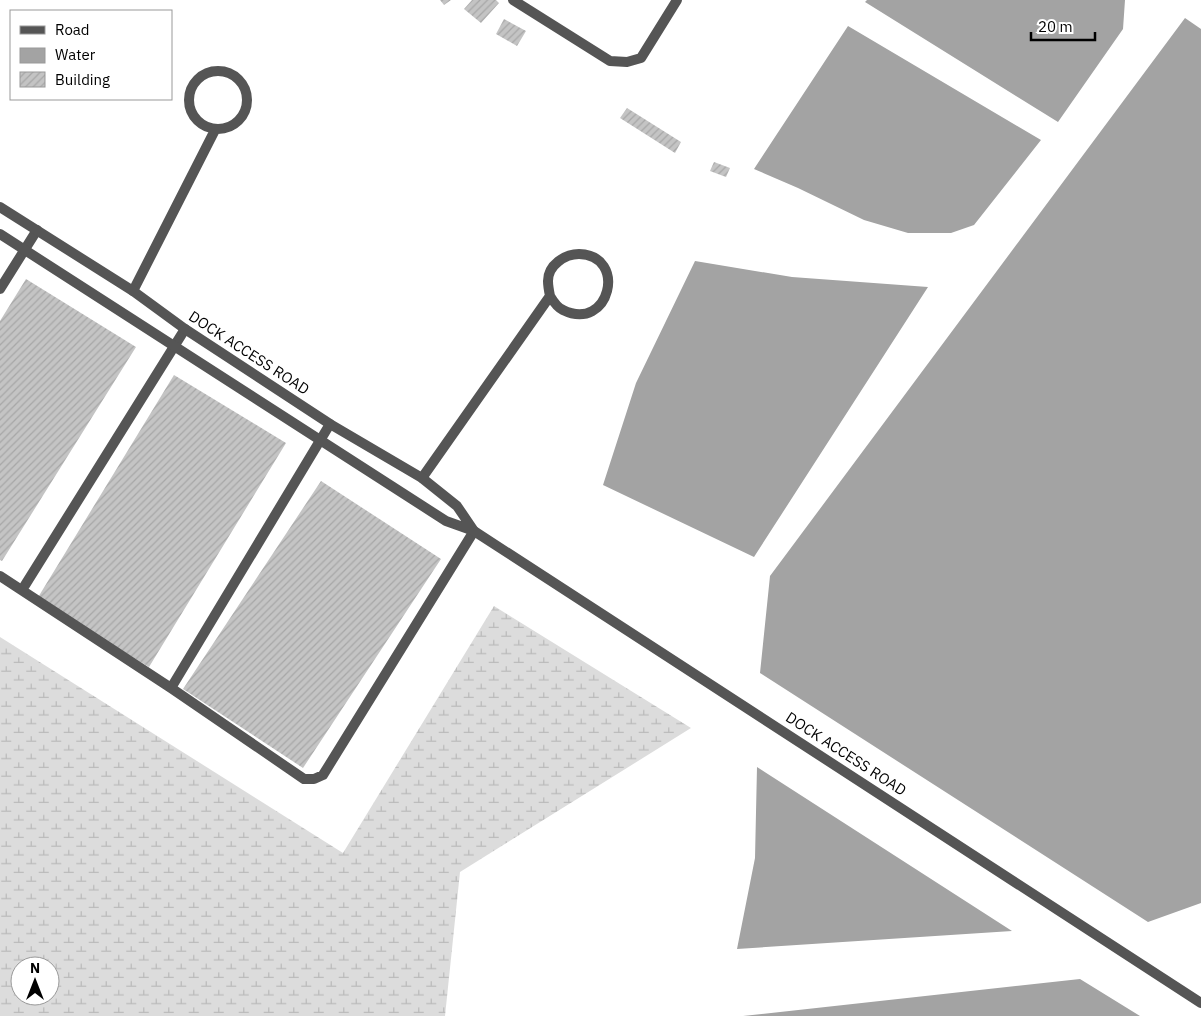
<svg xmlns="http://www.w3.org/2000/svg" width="1201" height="1016" font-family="'IBM Plex Sans',sans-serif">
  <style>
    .wetland { fill: url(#wetland-marsh); fill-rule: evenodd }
    .water { fill: #a3a3a3 }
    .building { fill: url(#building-hatch) }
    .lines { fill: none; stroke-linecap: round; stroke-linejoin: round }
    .service { stroke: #555; stroke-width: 10 }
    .minor { stroke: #555; stroke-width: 10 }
    .labels { text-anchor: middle; stroke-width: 4; stroke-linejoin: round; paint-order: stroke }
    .street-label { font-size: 15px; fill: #000; stroke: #fff }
  </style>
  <defs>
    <pattern id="wetland-marsh" width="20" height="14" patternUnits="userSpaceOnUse" patternTransform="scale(1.25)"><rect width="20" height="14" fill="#dcdcdc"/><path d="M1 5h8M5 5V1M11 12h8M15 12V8" fill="none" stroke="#bbb"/></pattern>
    <pattern id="building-hatch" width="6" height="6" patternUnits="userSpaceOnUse" patternTransform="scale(1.25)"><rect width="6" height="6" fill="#c4c4c4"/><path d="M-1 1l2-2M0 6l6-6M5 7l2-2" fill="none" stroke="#a7a7a7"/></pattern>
  </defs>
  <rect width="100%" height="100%" fill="#fff"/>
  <path class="wetland" d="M494 606 691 728 460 872 445 1016H0V637L343 853ZM20 966H50V996H20Z"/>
  <path class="water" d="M867 0H1125L1123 29 1058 122 865 2Z
    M1185 18 1201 29V903L1148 922 760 673 770 576Z
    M848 26 1041 140 974 225 951 233H908L864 220 798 188 754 169Z
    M695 261 792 277 928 287 754 557 603 485 636 383Z
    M757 767 1012 931 737 949 755 858Z
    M1080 979 1140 1016H743Z"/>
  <path class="building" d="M440 0H451L444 5Z
    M472 0H496L499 3 481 23 464 9Z
    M504 19 526 31 517 46 496 34Z
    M627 108 681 142 675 153 620 118Z
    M714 162 730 168 726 177 710 171Z
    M26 279 136 347 2 561 0 560V321Z
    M174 375 286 443 149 667 37 599Z
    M321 481 441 559 303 768 183 689Z"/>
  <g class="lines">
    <path class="service" d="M513 0 610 61 627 62 641 58 677 0
      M189 100a29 29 0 1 1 58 0a29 29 0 1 1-58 0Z
      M0 289 37 230
      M133 291 215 130
      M422 478 550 296C549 291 548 286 548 281 548 265 565 254 579 254 628 255 610 333 563 310 558 308 553 301 550 296
      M0 576 171 688 304 779H314L323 775 474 531
      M22 590 185 329
      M171 688 330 424"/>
    <path class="minor" d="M0 207 133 291 185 329 330 424 422 478 457 506 474 531
      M0 234 446 521 474 531 1201 1003"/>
  </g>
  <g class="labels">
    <g class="street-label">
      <text transform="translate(249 353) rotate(33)" y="5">DOCK ACCESS ROAD</text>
      <text transform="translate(846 754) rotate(33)" y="5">DOCK ACCESS ROAD</text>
    </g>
  </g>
  <rect x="10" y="10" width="162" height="90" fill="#ffffff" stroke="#999999"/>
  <rect x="20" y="26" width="25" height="8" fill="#555555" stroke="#999999"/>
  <text x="55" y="35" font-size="15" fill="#000000">Road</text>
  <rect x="20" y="48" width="25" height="15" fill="#a3a3a3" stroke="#999999"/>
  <text x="55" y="60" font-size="15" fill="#000000">Water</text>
  <rect x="20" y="72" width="25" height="15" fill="url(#building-hatch)" stroke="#999999"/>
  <text x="55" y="85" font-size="15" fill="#000000">Building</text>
  <g transform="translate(35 981)"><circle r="24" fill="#ffffff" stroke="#999999"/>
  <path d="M0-4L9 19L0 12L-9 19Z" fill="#000000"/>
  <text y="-8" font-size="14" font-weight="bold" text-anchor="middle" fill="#000000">N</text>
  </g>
  <path d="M1031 32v8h64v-8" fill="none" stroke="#000000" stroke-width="2.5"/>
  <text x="1038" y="32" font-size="15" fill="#000000" stroke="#ffffff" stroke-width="4" paint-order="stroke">20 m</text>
</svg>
